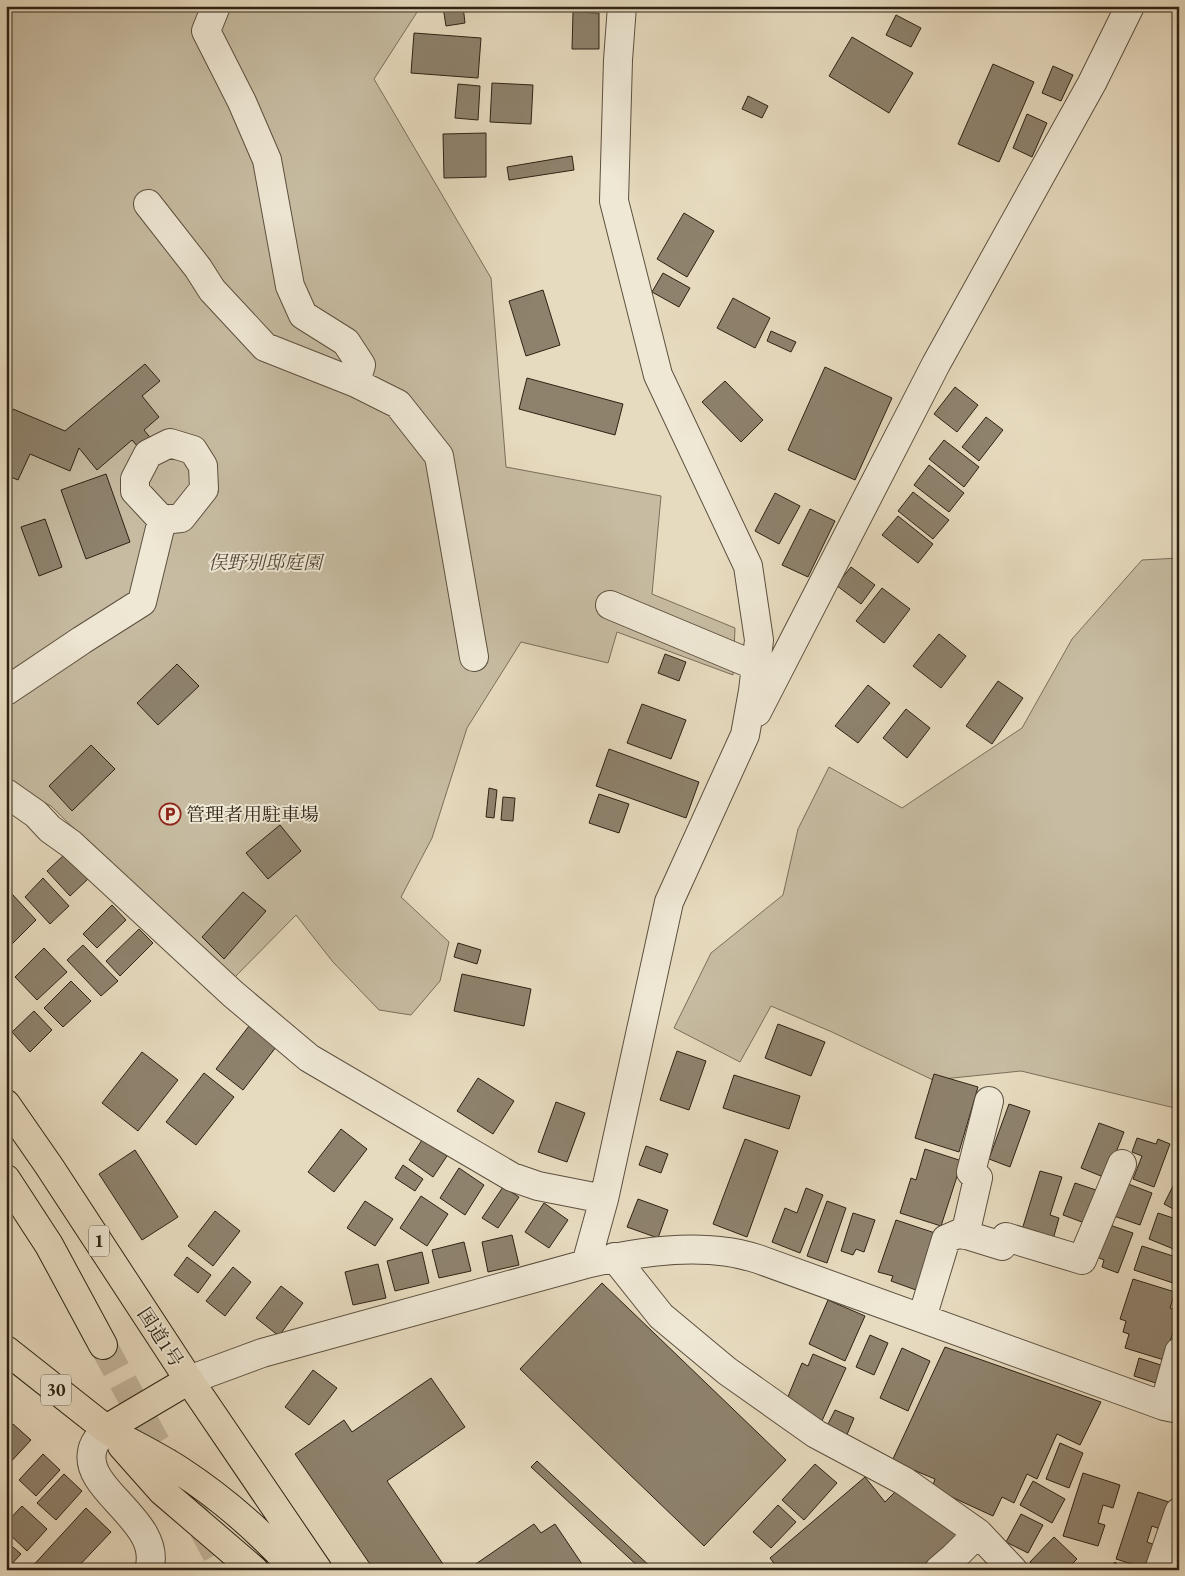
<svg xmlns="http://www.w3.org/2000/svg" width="1185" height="1576" font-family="'EB Garamond','Noto Serif JP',serif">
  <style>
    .green { fill: #c7bca2; stroke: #7a6f5b }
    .building { fill: #8e826d; stroke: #2d2214 }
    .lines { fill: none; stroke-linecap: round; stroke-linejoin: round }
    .highway-tunnel { stroke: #c2b69d; stroke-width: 28; stroke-dasharray: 28 14; stroke-linecap: butt }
    .minor-casing { stroke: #5c503f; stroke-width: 30 }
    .major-casing { stroke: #2d2214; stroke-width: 30 }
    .highway-casing { stroke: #2d2214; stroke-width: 30 }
    .minor { stroke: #efe8d5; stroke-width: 28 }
    .major { stroke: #e7dbbf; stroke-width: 28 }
    .highway { stroke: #e7dbbf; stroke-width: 28 }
    .labels { text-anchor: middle; stroke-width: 4; stroke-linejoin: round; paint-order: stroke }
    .shield { fill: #efe8d5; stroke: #675d4e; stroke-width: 1 }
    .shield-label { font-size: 18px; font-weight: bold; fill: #2d2214 }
    .park-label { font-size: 19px; font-style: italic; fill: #544838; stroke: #efe8d5 }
    .poi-label { font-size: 19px; fill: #2d2214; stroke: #efe8d5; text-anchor: start }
    .street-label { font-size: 19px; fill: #2d2214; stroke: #efe8d5 }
  </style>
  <rect width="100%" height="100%" fill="#e7dbbf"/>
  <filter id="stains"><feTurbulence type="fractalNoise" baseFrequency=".004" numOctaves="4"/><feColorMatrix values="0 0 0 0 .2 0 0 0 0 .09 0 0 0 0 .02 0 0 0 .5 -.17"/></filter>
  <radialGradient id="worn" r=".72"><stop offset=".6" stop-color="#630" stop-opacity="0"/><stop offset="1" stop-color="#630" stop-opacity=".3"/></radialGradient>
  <path class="green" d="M6 6H421L374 79 491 278 506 467 661 496 652 594 735 628 733 675 617 632 608 663 521 642 467 728 432 838 401 897 449 942 440 981 411 1015 379 1010 333 962 296 915 230 982 51 806 6 782Z
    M1179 558V1109L1021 1071 933 1080 832 1032 771 1006 740 1062 674 1028 711 953 783 895 798 829 829 767 902 808 1022 728 1072 639 1142 560Z"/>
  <path class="building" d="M463 6 465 23 446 26 443 7Z
    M504 6H546V9H504Z
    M573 12 599 13V49H572Z
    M896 15 921 28 911 47 886 35Z
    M414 33 481 38 478 78 411 73Z
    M852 37 913 73 889 113 829 76Z
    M993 64 1034 82 999 162 958 144Z
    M1053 66 1073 75 1061 101 1042 93Z
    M492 83 533 85 531 124 490 122Z
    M458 84 480 86 478 120 455 118Z
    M748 96 768 106 762 118 742 109Z
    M1027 114 1047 123 1032 157 1013 148Z
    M486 133V177L444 178 443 134Z
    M572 156 574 170 509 180 507 167Z
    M684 213 714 231 687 277 657 259Z
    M663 273 690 288 679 307 652 292Z
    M543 290 560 345 526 356 509 301Z
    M733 298 770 318 755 348 717 328Z
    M771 331 796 342 791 352 767 341Z
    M145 364 160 381 142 396 159 417 144 430 161 451 150 461 132 440 97 470 79 448 70 471 30 454 18 480 6 475V425L13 409 65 431Z
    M825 367 892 398 855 480 788 450Z
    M527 378 623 404 615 435 519 409Z
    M725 381 763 420 741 442 702 402Z
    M955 387 978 405 957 432 934 414Z
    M986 417 1003 430 979 461 962 447Z
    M944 440 979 467 964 487 929 459Z
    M929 465 964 493 949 512 914 485Z
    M106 474 130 542 86 559 61 490Z
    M913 492 949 520 933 539 898 511Z
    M775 493 800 506 779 544 755 531Z
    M810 509 835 521 808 577 782 565Z
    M898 516 933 544 918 563 882 535Z
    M45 519 62 567 39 576 21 527Z
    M851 567 875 585 861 604 836 585Z
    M882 588 910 609 884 643 856 621Z
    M939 634 966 656 941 688 913 666Z
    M665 654 686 662 679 681 658 673Z
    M177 664 199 686 158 725 137 703Z
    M998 681 1023 698 992 744 966 726Z
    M868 685 890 703 858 743 835 726Z
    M642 704 686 720 671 759 627 743Z
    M906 709 930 728 907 758 883 738Z
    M91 745 115 769 72 811 49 786Z
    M609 749 699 782 686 818 596 786Z
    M489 788 497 790 494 818 486 817Z
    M599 794 629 804 619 833 589 823Z
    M503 797 515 798 513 821 501 820Z
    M280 825 301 851 268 879 246 853Z
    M65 854 88 879 70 896 47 871Z
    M43 878 69 906 50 924 25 897Z
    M243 892 266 911 224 959 202 937Z
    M12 894 36 920 10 946 6 942V900Z
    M112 905 126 920 97 948 83 934Z
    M139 929 153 943 120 976 106 961Z
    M458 943 481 950 477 964 454 957Z
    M83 945 118 981 101 996 67 960Z
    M44 948 67 972 37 1000 15 977Z
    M462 974 531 989 524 1026 454 1011Z
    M71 981 91 1001 63 1027 44 1008Z
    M34 1011 52 1030 30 1052 12 1032Z
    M778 1024 825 1042 811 1076 765 1058Z
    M249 1026 276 1047 243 1090 216 1069Z
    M677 1051 706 1061 689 1110 660 1100Z
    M142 1052 178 1080 138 1131 102 1103Z
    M204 1073 234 1097 196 1145 166 1122Z
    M934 1074 978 1087 959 1152 915 1138Z
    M734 1075 800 1096 789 1129 723 1108Z
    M478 1078 514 1101 493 1134 457 1111Z
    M556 1102 585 1113 567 1162 538 1152Z
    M1009 1104 1030 1111 1010 1167 989 1159Z
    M1099 1123 1124 1132 1106 1178 1081 1168Z
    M341 1129 367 1149 334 1192 308 1172Z
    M1137 1138 1156 1144 1158 1139 1170 1144 1154 1187 1133 1179 1142 1156 1132 1152Z
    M745 1139 778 1151 747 1237 713 1224Z
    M422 1140 447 1156 433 1177 409 1160Z
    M646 1146 668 1154 661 1173 639 1165Z
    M925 1149 962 1161 941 1226 900 1213 911 1178 916 1180Z
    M135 1150 178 1217 142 1240 99 1174Z
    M403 1165 423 1179 415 1191 395 1178Z
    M459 1168 484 1185 465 1215 440 1198Z
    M1040 1171 1062 1177 1050 1215 1059 1218 1052 1243 1021 1233Z
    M1176 1180 1179 1181V1212L1164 1204Z
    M1123 1182 1152 1193 1140 1225 1111 1215Z
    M1075 1183 1102 1192 1090 1225 1063 1215Z
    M503 1187 519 1197 498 1228 482 1218Z
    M806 1188 823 1195 800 1253 772 1242 785 1208 797 1213Z
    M421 1196 448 1214 427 1246 400 1228Z
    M638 1199 668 1210 658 1238 627 1227Z
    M365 1201 393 1219 375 1246 347 1228Z
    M827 1201 846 1208 827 1263 807 1256Z
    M544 1203 568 1220 549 1248 525 1232Z
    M215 1211 240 1231 213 1266 188 1246Z
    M853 1213 875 1220 864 1252 856 1249 853 1255 841 1251Z
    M1158 1213 1179 1220V1244L1176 1250 1149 1239Z
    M896 1220 935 1233 916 1290 891 1281 893 1276 878 1272Z
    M1104 1223 1133 1233 1118 1273 1102 1267 1104 1260 1092 1255Z
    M512 1235 519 1265 488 1272 482 1242Z
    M464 1242 471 1271 439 1278 432 1250Z
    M1142 1246 1179 1258 1176 1266 1179 1267V1285L1134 1270Z
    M422 1252 429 1283 395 1291 387 1261Z
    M187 1257 211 1275 198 1293 174 1275Z
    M378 1264 386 1298 353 1305 345 1272Z
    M233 1267 251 1282 225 1316 206 1301Z
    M1133 1279 1175 1292 1170 1308 1179 1311V1314L1164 1360 1125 1348 1129 1334 1123 1332 1126 1321 1120 1319Z
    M602 1283 786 1460 704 1546 520 1369Z
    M281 1286 303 1303 279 1336 256 1318Z
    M828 1300 865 1316 845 1361 809 1344Z
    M870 1335 888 1343 874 1375 856 1367Z
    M945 1347 1101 1402 1080 1445 1057 1434 1037 1479 1027 1474 1014 1503 1002 1497 993 1516 932 1488 935 1479 892 1461Z
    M902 1348 930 1361 908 1411 880 1398Z
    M813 1354 846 1368 821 1423 793 1411 796 1403 787 1399 802 1363 808 1366Z
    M1139 1358 1167 1367 1162 1385 1134 1376Z
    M313 1370 337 1388 309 1425 285 1407Z
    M431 1378 465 1427 387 1481 447 1570H374L295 1454 344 1420 352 1432Z
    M835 1410 854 1418 846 1437 826 1428Z
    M13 1424 31 1440 6 1467V1431Z
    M1060 1443 1083 1453 1069 1488 1046 1479Z
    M43 1454 60 1470 36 1496 19 1480Z
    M537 1461 654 1570H642L531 1467Z
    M815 1464 837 1483 804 1520 782 1500Z
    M1083 1473 1120 1485 1113 1508 1103 1505 1098 1523 1105 1525 1098 1546 1063 1536Z
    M64 1474 82 1491 56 1520 37 1503Z
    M865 1477 885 1502 897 1490 961 1536 920 1570H779L770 1558Z
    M1033 1481 1065 1499 1052 1523 1020 1505Z
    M1138 1492 1169 1502 1160 1529 1152 1526 1147 1542 1155 1545 1147 1569 1116 1559Z
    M778 1505 796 1522 771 1548 753 1532Z
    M22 1506 47 1529 27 1551 6 1531V1523Z
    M86 1508 111 1532 75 1570H29Z
    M1021 1514 1043 1525 1028 1553 1006 1542Z
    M534 1524 541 1533 555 1524 586 1570H513L510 1567 506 1570H467Z
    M1054 1537 1077 1559 1066 1570H1039L1030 1562Z
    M6 1541 21 1554 6 1570Z
    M1115 1562 1124 1570H1108Z"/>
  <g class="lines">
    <path class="highway-tunnel" d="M103 1345 225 1570"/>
    <g class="minor-casing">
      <path id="minor" d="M148 204 198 268 212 290 265 347 356 383 361 365 346 342 303 315 290 286 267 160 242 102 206 31 216 6
        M356 383 398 404 439 456 474 657
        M170 443 193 450 203 466 204 489 181 518 162 520 135 491V479L148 454Z
        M610 605 756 666
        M6 691 82 640 142 602 162 520
        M757 712 936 364 1092 83 1130 6
        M6 793 36 814 50 829 71 844 233 994 309 1058 512 1177 538 1186 604 1199
        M965 1235 978 1178 971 1172 989 1101
        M614 1257 661 1316 727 1371 816 1434 904 1481 978 1533 1013 1570
        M586 1264 604 1199 669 902 745 735 753 691 759 640 748 566 658 375 614 201 618 60 622 6
        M922 1318 946 1239 960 1233 1002 1246 1006 1237 1082 1260 1122 1164
        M189 1380 262 1353 586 1264C631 1253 682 1245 728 1252 738 1253 748 1256 758 1259L1164 1406 1179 1409
        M1164 1406 1179 1352
        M106 1429C100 1436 93 1443 92 1452 84 1491 164 1522 149 1570
        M939 1570 953 1558 978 1533
        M1159 1570 1179 1512"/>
    </g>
    <g class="major-casing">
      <path id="major" d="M6 1350 106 1429 189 1380"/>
    </g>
    <g class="highway-casing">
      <path id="highway" d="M6 1104 49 1166 189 1380 318 1570
        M6 1179 49 1245 103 1345
        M106 1429C130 1443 156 1455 179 1470 222 1498 261 1532 295 1570
        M122 1446 162 1491 254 1570"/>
    </g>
    <use href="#minor" class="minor"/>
    <use href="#major" class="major"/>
    <use href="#highway" class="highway"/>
  </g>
  <defs>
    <g id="parking-ring" transform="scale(1.125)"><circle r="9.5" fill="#efe8d5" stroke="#8f2418" stroke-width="1.5"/><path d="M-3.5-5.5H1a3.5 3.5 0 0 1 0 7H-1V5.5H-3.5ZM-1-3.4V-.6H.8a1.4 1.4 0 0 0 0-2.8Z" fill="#8f2418"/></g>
  </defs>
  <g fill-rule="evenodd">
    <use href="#parking-ring" x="170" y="814"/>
  </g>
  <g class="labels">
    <g class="shield">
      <rect x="89" y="1225.5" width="20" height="31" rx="4"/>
      <rect x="41" y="1374.5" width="30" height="31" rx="4"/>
    </g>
    <g class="shield-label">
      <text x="99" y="1247">1</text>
      <text x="56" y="1396">30</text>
    </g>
    <g class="park-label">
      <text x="265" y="569">俣野別邸庭園</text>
    </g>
    <g class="poi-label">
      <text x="186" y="821">管理者用駐車場</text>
    </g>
    <g class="street-label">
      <text transform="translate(161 1337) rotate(57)" y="7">国道1号</text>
    </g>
  </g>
  <rect width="1185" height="1576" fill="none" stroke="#e7dbbf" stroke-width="25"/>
  <rect x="8" y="8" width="1170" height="1561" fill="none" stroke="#2d2214" stroke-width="2.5"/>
  <rect x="12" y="12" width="1160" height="1551" fill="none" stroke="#2d2214"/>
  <rect width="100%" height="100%" filter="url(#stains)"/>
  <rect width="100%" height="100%" fill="url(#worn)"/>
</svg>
